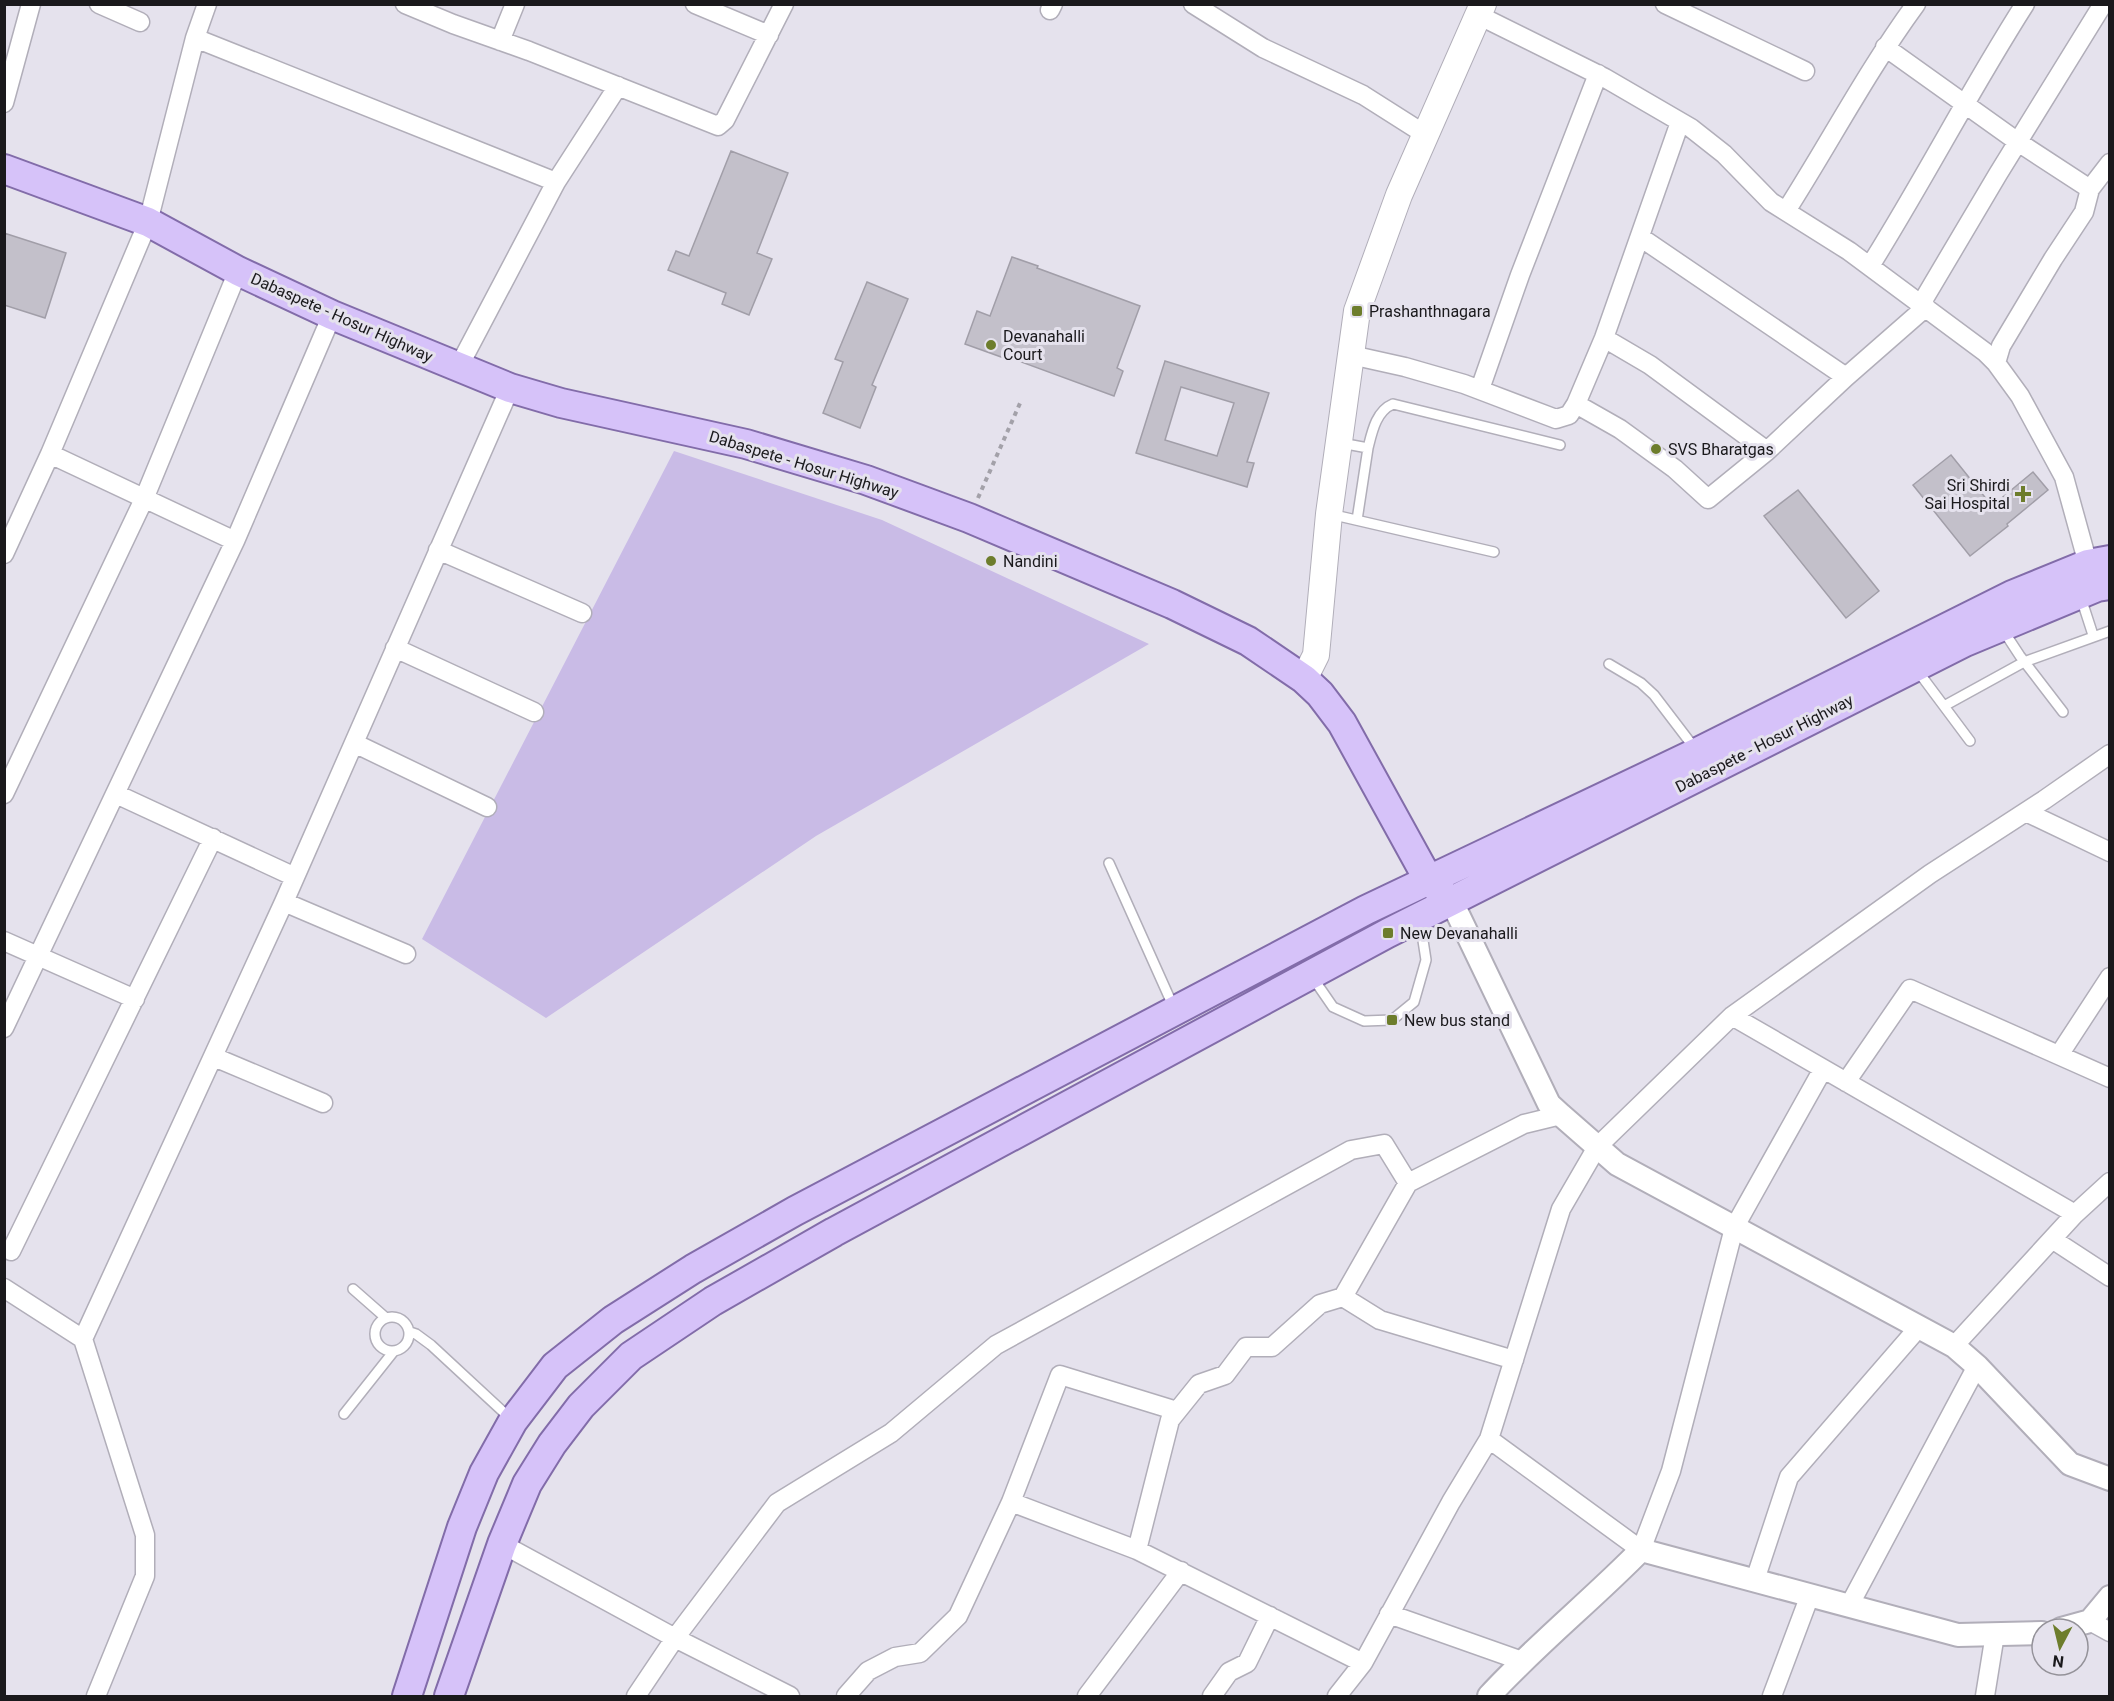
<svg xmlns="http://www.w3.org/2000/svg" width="2114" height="1701" font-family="Roboto,sans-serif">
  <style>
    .green { fill: #c9bbe6 }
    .building { fill: #c3c0ca; stroke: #a19ea8; stroke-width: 1.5; fill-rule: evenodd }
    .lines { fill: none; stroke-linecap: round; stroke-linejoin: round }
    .service-casing { stroke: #b1aeb9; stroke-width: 12 }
    .minor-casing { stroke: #b1aeb9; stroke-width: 21 }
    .tertiary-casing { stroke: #b1aeb9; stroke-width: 26 }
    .secondary-casing { stroke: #b1aeb9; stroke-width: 28 }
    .primary-casing { stroke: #826ca9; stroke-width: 32 }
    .path { stroke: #a3a1a9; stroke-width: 4; stroke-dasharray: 4.5 4.5; stroke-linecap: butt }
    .service { stroke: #fff; stroke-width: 9 }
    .minor { stroke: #fff; stroke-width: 18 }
    .tertiary { stroke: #fff; stroke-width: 22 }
    .secondary { stroke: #fff; stroke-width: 26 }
    .primary { stroke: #d6c2f9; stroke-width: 28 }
    .poi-dot { fill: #6d7d2c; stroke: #e5e2ed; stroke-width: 2 }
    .labels { text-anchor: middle; stroke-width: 6; stroke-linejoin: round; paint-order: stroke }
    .poi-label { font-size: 16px; fill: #1a191c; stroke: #e5e2ed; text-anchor: start }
    .street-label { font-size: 16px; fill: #1a191c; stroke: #e5e2ed }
  </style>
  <rect width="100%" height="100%" fill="#e5e2ed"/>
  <path class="green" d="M674 451 882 520 1149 644 816 836 546 1018 422 939Z"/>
  <path class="building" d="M731 151 788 173 757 253 772 259 749 315 722 304 726 293 668 270 676 251 689 256Z
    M4 233 66 253 45 318 4 305Z
    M1012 257 1038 266 1037 268 1140 306 1117 368 1123 371 1114 396 1005 356 1004 358 965 344 977 311 990 316Z
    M867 282 908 299 872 385 876 387 860 428 823 413 843 362 835 359Z
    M1165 361 1269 393 1247 462 1254 463 1247 487 1136 453ZM1181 387 1234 403 1217 456 1165 440Z
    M1951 455 1992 506 2033 472 2048 490 2007 524 2008 526 1970 556 1913 485Z
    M1798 490 1879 591 1846 618 1764 516Z"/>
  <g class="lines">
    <g class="service-casing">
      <path id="service" d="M1341 443 1368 448C1372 432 1376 411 1393 404L1560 445
        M1330 514 1494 552
        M1357 520 1368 448
        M2081 598 2093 635
        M2003 630 2020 656 2063 712
        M1609 664 1641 683 1654 695 1696 750
        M1917 670 1970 741
        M1944 706 2024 662 2110 631
        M1109 863 1174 1008
        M1313 978 1333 1007 1364 1021 1392 1020 1414 1002 1426 960 1420 921
        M353 1289 386 1318
        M375 1334a17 17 0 1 1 34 0a17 17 0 1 1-34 0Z
        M410 1332 416 1334 431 1345 511 1419
        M344 1414 394 1351"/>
    </g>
    <g class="minor-casing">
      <path id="minor" d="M99 4 140 22
        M405 4 453 24 529 51 718 126 725 120 784 4
        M695 4 769 35
        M1193 4 1263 48 1363 95 1426 135
        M1665 4 1805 71
        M1050 10 1053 4
        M1478 15 1605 78 1691 128 1724 154 1771 202 1849 251 1985 352 1996 363 2020 396 2064 477 2088 564
        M195 38 556 182
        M500 41 515 4
        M1885 47 2018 142 2090 189
        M4 103 31 4
        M1786 211C1830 142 1867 71 1916 4
        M1640 237 1846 377
        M1870 266C1924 180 1970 90 2025 4
        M1921 304 1998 174 2103 4
        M1604 338 1650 365 1767 451
        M1351 355 1405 367 1464 384 1556 419 1569 415 1576 404 1604 338 1680 122
        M1996 363 2001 346 2053 259 2084 212 2090 189 2110 163
        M458 368 556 182 618 86
        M1480 389 1520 275 1598 74
        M1576 404 1620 429 1675 469 1708 499 1767 451 1846 377 1926 307
        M50 454 235 541
        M438 550 582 613
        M4 554 50 454 148 222 195 38 207 4
        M395 648 534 712
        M354 743 487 807
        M4 794 144 499 238 271
        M116 794 295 877
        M2026 812 2110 852
        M284 902 406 954
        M4 941 135 999
        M1732 1016 2075 1214
        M4 1028 235 541 332 315
        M2059 1055 2110 977
        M214 1057 323 1103
        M1823 1069 1734 1228 1671 1471 1641 1550 1489 1439 1561 1209 1597 1147 1732 1016 1930 874 2044 800 2110 754
        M1846 1082 1910 989 2110 1078
        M2052 1239 2110 1277
        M11 1251 213 838
        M4 1288 83 1339 145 1535V1576L96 1696
        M83 1339 284 902 510 388
        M1954 1346 2075 1214 2110 1182
        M1514 1360 1380 1320 1343 1297 1408 1183 1524 1124 1561 1115
        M1011 1502 1137 1550 1363 1663 1451 1502 1489 1439
        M502 1544 675 1638 790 1696
        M1137 1550 1170 1420 1199 1384 1225 1375 1246 1347H1272L1320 1304 1343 1297
        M1755 1580 1789 1477 1919 1327
        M1849 1606 1977 1366
        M1389 1614 1522 1661
        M2090 1621 2110 1632
        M636 1696 675 1638 777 1503 891 1433 996 1345 1351 1150 1384 1144 1408 1183
        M846 1696 868 1671 895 1657 920 1653 958 1616 1011 1502 1060 1375 1177 1411
        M1087 1696 1181 1571
        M1212 1696 1229 1672 1247 1663 1270 1616
        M1337 1696 1363 1663
        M1772 1696 1810 1595
        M1985 1696 1995 1634"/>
    </g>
    <g class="tertiary-casing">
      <path id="tertiary" d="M1451 900 1549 1104 1561 1115 1617 1164 1954 1346 1977 1366 2070 1464 2110 1479
        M2061 1629 2090 1621 2110 1597
        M1489 1696C1537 1644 1592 1600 1641 1550L1958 1635 2042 1633"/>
    </g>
    <g class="secondary-casing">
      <path id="secondary" d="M1304 679 1316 655 1329 514 1357 311 1399 195 1483 4"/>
    </g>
    <g class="primary-casing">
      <path id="primary" d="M4 169 148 222 238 271 332 315 510 388 561 403 746 444 866 480 969 518 1172 604 1248 641 1304 679 1320 694 1342 723 1428 879 1442 893
        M407 1696 462 1527 484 1473 513 1421 555 1366 613 1320 693 1269 795 1211 1366 910 1698 752 2012 595 2088 564 2110 560
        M449 1696 502 1544 527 1484 552 1444 581 1406 631 1356 713 1301 834 1232 1388 933 1965 642 2097 587 2110 585"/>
    </g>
    <path class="path" d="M978 498 1021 401"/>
    <use href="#service" class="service"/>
    <use href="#minor" class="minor"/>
    <use href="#tertiary" class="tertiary"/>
    <use href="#secondary" class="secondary"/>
    <use href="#primary" class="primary"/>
  </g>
  <g class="poi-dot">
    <rect x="1351" y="305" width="12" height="12" rx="3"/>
    <circle cx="991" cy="345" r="6"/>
    <circle cx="1656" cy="449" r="6"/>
    <path d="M2020 485h6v6h6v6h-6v6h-6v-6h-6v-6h6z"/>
    <circle cx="991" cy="561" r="6"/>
    <rect x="1382" y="927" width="12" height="12" rx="3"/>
    <rect x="1386" y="1014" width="12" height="12" rx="3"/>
  </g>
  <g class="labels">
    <g class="poi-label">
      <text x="1369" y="317">Prashanthnagara</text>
      <text x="1003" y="342">Devanahalli<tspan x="1003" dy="18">Court</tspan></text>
      <text x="1668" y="455">SVS Bharatgas</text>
      <text x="2010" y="491" text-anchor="end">Sri Shirdi<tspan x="2010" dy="18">Sai Hospital</tspan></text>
      <text x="1003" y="567">Nandini</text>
      <text x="1400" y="939">New Devanahalli</text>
      <text x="1404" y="1026">New bus stand</text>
    </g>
    <g class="street-label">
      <text transform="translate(342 317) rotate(24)" y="6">Dabaspete - Hosur Highway</text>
      <text transform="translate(804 464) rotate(17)" y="6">Dabaspete - Hosur Highway</text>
      <text transform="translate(1764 743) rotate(-27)" y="6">Dabaspete - Hosur Highway</text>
    </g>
  </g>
  <rect width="2114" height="1701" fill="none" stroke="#1a191c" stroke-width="12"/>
  <g transform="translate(2060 1647) rotate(187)"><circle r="28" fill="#e5e2ed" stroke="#949299" stroke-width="1.5"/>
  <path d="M0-4.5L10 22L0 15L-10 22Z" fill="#6d7d2c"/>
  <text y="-9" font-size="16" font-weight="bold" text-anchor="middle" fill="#1a191c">N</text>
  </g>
</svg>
